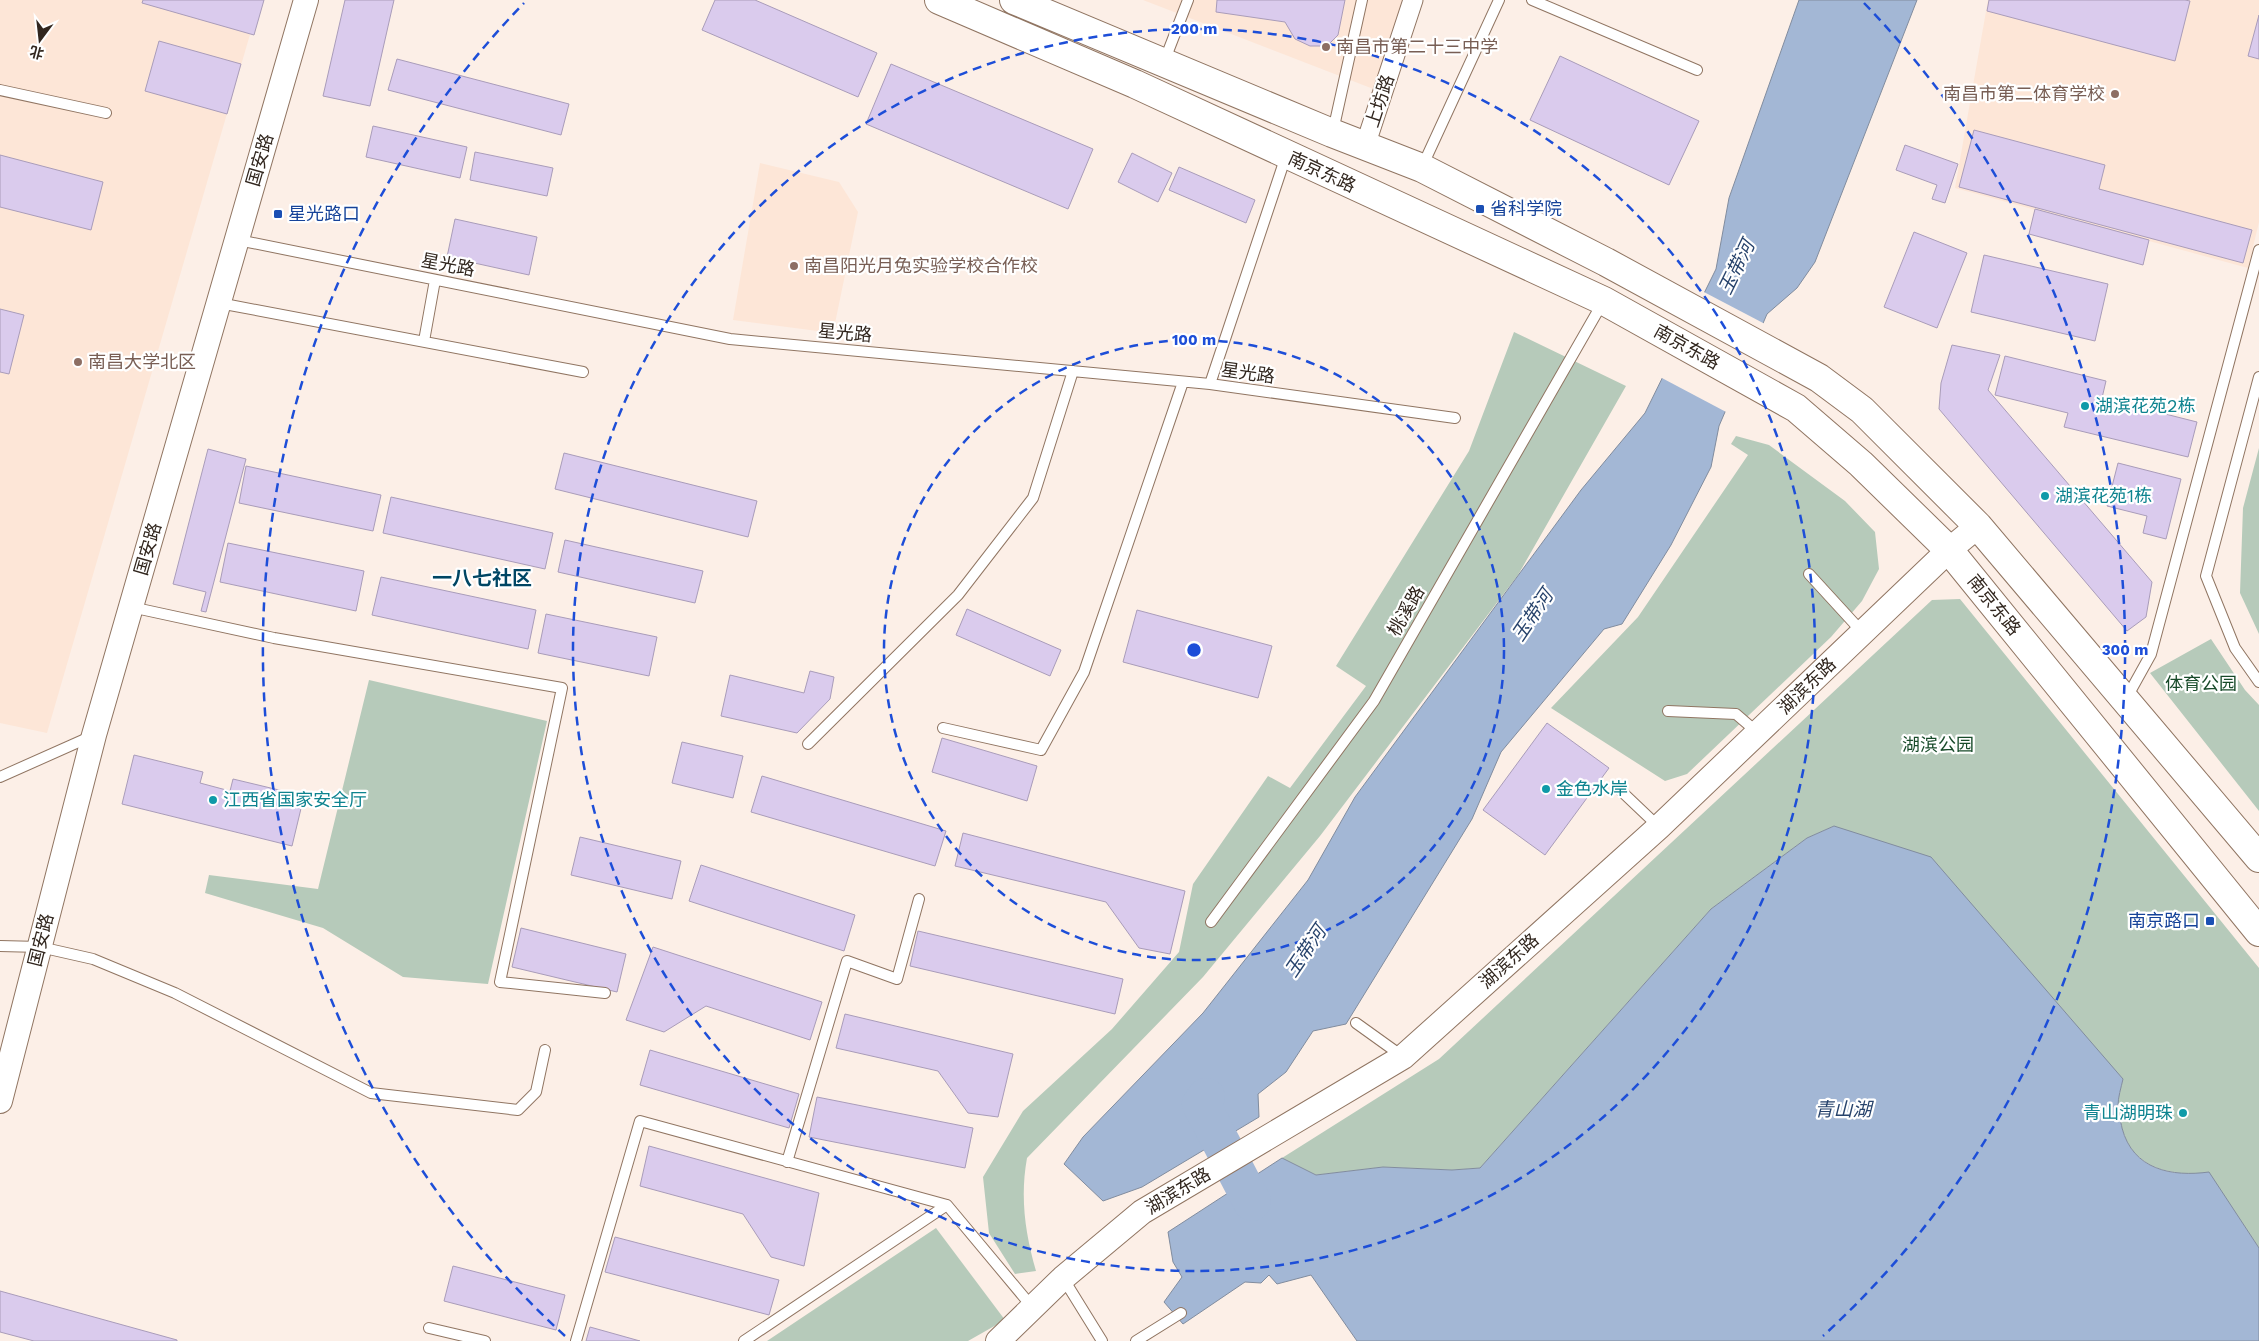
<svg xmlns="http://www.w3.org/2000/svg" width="2259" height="1341" font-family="'Work Sans','Noto Sans SC',sans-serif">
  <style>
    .built { fill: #fde6d7 }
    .green { fill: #b6caba }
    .water { fill: #a3b7d5; stroke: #818c9e }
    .pier { fill: #fcefe7 }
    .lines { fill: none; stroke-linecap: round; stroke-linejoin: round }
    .river { stroke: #a3b7d5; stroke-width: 38 }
    .building { fill: #dacbed; stroke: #a99cb9 }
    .service-casing { stroke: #907562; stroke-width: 12 }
    .minor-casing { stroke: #907562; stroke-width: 21 }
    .tertiary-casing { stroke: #907562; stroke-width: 26 }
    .secondary-casing { stroke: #907562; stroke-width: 30 }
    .service { stroke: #fff; stroke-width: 10 }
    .minor { stroke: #fff; stroke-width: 19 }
    .tertiary { stroke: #fff; stroke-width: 24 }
    .secondary { stroke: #fff; stroke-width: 28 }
    .ring { fill: none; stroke: #1d4ed8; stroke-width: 2.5; stroke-dasharray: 9 6 }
    .education-dot { fill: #8d6e63; stroke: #fff; stroke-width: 2 }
    .transit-dot { fill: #1a4fb4; stroke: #fff; stroke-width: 2 }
    .culture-dot { fill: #0f9aa8; stroke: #fff; stroke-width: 2 }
    .labels { text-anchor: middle; stroke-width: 4.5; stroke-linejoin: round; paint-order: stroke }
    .education-label { font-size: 18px; fill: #785e54; stroke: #fff; text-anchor: start }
    .street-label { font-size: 18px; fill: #31261e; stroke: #fff }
    .transit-label { font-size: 18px; fill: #164399; stroke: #fff; text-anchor: start }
    .culture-label { font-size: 18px; fill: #0d838f; stroke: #fff; text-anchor: start }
    .park-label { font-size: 18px; fill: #184b2a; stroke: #fff }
    .water-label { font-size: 19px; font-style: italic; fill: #27436c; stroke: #fff }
    .quarter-label { font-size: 20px; font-weight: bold; fill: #004664; stroke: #fff }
    .centre { fill: #1d4ed8; stroke: #fff; stroke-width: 2.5 }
    .ring-label { font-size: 15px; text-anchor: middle; font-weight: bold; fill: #1d4ed8; stroke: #fff; stroke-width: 4.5; stroke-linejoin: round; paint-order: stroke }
  </style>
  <rect width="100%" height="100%" fill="#fcefe7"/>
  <path class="built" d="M0 0H260L47 733 0 723Z
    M1143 0H1402L1376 90Z
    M1988 0H2259V222L2248 268 1955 188Z
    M760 163 839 182 858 212 833 333 733 320Z"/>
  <path class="green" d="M1514 332 1626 386 1518 575 1320 836 1203 977 1027 1158C1020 1197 1025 1233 1036 1271L1015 1274 989 1233 983 1177 1023 1111 1112 1029 1179 952 1193 884 1268 776 1290 788 1366 686 1336 666 1469 451Z
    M1736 436 1769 445 1845 501 1875 532 1879 569 1862 601 1831 637 1687 774 1665 781 1551 708 1638 617 1748 455 1731 444Z
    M2259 448V634L2240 593 2243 508Z
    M1960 599 2259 968V1248L2209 1173C2172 1176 2133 1170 2122 1128 2121 1121 2117 1113 2118 1105 2118 1097 2121 1088 2123 1079L1834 826 1807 838 1711 909 1480 1168 1452 1170 1383 1167 1316 1175 1282 1158 1439 1059 1932 600Z
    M2211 639 2245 690 2259 705V811L2150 673Z
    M369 680 547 721 488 984 403 977 323 928 205 893 209 875 318 889Z
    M936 1228 1005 1320 968 1341H767Z"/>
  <path class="water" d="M1799 0H1917L1815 262 1797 288 1767 314 1719 426 1711 467 1671 545 1622 624 1604 629 1501 752 1472 819 1346 1024 1313 1031 1286 1072 1258 1094 1259 1117 1142 1187 1103 1201 1064 1164 1083 1137 1203 1013 1308 880 1355 797 1581 490 1645 413 1716 269 1729 198Z
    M1834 826 1931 857 2123 1079C2121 1088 2118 1097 2118 1106 2117 1113 2121 1121 2122 1128 2133 1170 2172 1177 2209 1172L2259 1248V1341H1357L1311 1275 1277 1284 1269 1275 1261 1283 1245 1282 1183 1324 1164 1302 1182 1277 1173 1262 1168 1232 1282 1158 1316 1175 1383 1167 1452 1170 1480 1168 1711 909 1807 838Z"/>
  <path class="pier" d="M1702 291 1765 324 1728 413 1660 377Z"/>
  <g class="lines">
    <path class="river" d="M1206 1097 1201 1104 1252 1202"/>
  </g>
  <path class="building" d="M143 0H264L254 35 142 3Z
    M345 0H394L370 106 323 96Z
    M715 0H755L877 53 858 97 702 30Z
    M1217 0H1345L1338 35 1327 46H1310L1295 39 1285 22 1216 12Z
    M1989 0H2185L2190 1 2175 61 1987 11Z
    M2259 15V59L2248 56Z
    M159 41 241 64 227 114 145 91Z
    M1560 56 1699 121 1669 185 1530 120Z
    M397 59 569 104 561 135 388 90Z
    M891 64 1093 149 1068 209 866 124Z
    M373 126 467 147 460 178 366 157Z
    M1974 130 2105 165 2099 189 2252 230 2243 263 1959 187Z
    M1905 145 1958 164 1945 203 1932 199 1937 185 1896 170Z
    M475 152 553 168 547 196 470 180Z
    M1132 153 1172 173 1158 202 1118 182Z
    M0 155 103 182 91 230 0 207Z
    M1179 167 1255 200 1246 223 1169 190Z
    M2035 209 2149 240 2143 265 2029 234Z
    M455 219 537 237 529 275 447 257Z
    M1914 232 1967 253 1937 328 1884 307Z
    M1984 255 2108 284 2095 341 1971 312Z
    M0 309 24 315 9 374 0 372Z
    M1952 345 2000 355 1988 390 2152 582 2146 617 2127 631 1939 409 1941 383Z
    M2005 356 2106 381 2102 398 2197 422 2188 457 2064 427 2068 413 1995 395Z
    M208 449 246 459 206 612 201 611 206 592 173 584Z
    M564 453 757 501 748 537 555 489Z
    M2118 463 2181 479 2166 539 2143 533 2147 516 2107 506Z
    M246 466 381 495 373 531 239 503Z
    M391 497 553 533 545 569 383 533Z
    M565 540 703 571 695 603 558 572Z
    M228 543 364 571 356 611 220 582Z
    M381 577 536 610 528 649 372 615Z
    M967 609 1061 650 1050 676 956 635Z
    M1137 610 1272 646 1258 698 1123 662Z
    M546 614 657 637 649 676 538 653Z
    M810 671 834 677 830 699 797 733 721 716 730 675 804 693Z
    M1547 723 1609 768 1545 855 1483 810Z
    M942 738 1037 766 1027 801 932 772Z
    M682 742 743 756 733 798 672 783Z
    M134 755 203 772 200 783 230 791 233 779 304 796 292 846 122 804Z
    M762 776 946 831 935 866 751 812Z
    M963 833 1185 891 1170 954 1139 948 1106 902 955 866Z
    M580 837 681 861 672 899 571 875Z
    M701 865 855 915 844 951 689 901Z
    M521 928 626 954 617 992 512 967Z
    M918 931 1123 979 1115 1014 910 966Z
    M653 947 822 1002 810 1040 706 1006 664 1032 626 1020Z
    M845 1014 1013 1054 998 1117 968 1113 938 1071 836 1048Z
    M650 1050 799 1094 789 1128 640 1085Z
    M817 1097 973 1128 965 1168 809 1137Z
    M649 1146 819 1193 804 1266 771 1257 743 1214 640 1186Z
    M615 1237 779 1280 769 1315 605 1272Z
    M453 1266 565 1295 556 1330 444 1301Z
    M0 1291 177 1340V1341H34L0 1332Z
    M590 1327 640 1341H586Z"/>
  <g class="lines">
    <g class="service-casing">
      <path id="service" d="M1532 0 1697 70
        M1164 62 1188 0
        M0 90 106 113
        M1333 131 1362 0
        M1422 167 1499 0
        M238 240 730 339 1210 384 1455 418
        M219 303 583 372
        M424 341 435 280
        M2259 377 2206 576 2235 648 2259 682
        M1210 384 1286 156
        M1809 574 1863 633
        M131 607 274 638 562 688 500 982 605 993
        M2126 699 2151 654 2259 250
        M1668 711 1736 714 1758 733
        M943 728 1041 750 1084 672 1183 382
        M808 744 958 595 1033 498 1073 371
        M0 777 92 736
        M1618 788 1659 827
        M1211 922 1374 701 1603 302
        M0 946 40 947 93 959 175 993 371 1093 518 1110 536 1092 545 1050
        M1356 1023 1402 1056
        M787 1162 847 961 897 979 919 899
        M1063 1278 1102 1341
        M429 1328 485 1341
        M576 1341 640 1121 947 1205 1033 1308
        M744 1341 947 1205
        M1136 1341 1181 1313"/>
    </g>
    <g class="minor-casing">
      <path id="minor" d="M1365 146 1413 0"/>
    </g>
    <g class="tertiary-casing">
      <path id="tertiary" d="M0 1101 94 735 306 0
        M998 1341 1063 1278 1142 1212 1403 1057 1659 827 1949 550 1978 526"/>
    </g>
    <g class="secondary-casing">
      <path id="secondary" d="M939 0 1135 84 1604 301 1796 408 1861 464 1949 550 2259 932
        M1014 0 1332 133 1422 168 1606 262 1819 378 1862 410 1978 526 2259 858"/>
    </g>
    <use href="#service" class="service"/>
    <use href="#minor" class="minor"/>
    <use href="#tertiary" class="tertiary"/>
    <use href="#secondary" class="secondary"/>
  </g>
  <g class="ring">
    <circle cx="1194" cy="650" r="310"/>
    <circle cx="1194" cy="650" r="621"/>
    <path d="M565 1336A931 931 0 0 1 524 3M1864 3A931 931 0 0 1 1823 1336"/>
  </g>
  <g class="education-dot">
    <circle cx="1326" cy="47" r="5"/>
    <circle cx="2115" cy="94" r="5"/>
    <circle cx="794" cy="266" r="5"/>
    <circle cx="78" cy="362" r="5"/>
  </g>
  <g class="transit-dot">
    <rect x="1475" y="204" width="10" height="10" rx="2.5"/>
    <rect x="273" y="209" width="10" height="10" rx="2.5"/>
    <rect x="2205" y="916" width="10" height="10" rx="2.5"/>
  </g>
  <g class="culture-dot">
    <circle cx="2085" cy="406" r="5"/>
    <circle cx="2045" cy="496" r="5"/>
    <circle cx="1546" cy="789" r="5"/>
    <circle cx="213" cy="800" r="5"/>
    <circle cx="2183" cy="1113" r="5"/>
  </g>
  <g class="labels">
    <g class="education-label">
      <text x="1336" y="53">南昌市第二十三中学</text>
      <text x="2105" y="100" text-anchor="end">南昌市第二体育学校</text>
      <text x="804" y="272">南昌阳光月兔实验学校合作校</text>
      <text x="88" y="368">南昌大学北区</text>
    </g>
    <g class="street-label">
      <text transform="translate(1380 101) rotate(-72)" y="6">上坊路</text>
      <text transform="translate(260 160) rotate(-74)" y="6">国安路</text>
      <text transform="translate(1322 172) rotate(25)" y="6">南京东路</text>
      <text transform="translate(448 265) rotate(11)" y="6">星光路</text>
      <text transform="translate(845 333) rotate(5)" y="6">星光路</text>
      <text transform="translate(1687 347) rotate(29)" y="6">南京东路</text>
      <text transform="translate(1248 373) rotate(8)" y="6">星光路</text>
      <text transform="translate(148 549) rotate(-74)" y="6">国安路</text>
      <text transform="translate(1994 605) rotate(51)" y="6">南京东路</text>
      <text transform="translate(1406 611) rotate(-60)" y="6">桃溪路</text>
      <text transform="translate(1807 686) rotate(-44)" y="6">湖滨东路</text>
      <text transform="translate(41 940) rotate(-76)" y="6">国安路</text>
      <text transform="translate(1509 961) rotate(-42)" y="6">湖滨东路</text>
      <text transform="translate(1178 1191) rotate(-31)" y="6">湖滨东路</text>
    </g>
    <g class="transit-label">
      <text x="1490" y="215">省科学院</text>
      <text x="288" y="220">星光路口</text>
      <text x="2200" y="927" text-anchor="end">南京路口</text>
    </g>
    <g class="culture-label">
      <text x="2095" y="412">湖滨花苑2栋</text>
      <text x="2055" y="502">湖滨花苑1栋</text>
      <text x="1556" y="795">金色水岸</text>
      <text x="223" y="806">江西省国家安全厅</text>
      <text x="2173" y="1119" text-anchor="end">青山湖明珠</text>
    </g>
    <g class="park-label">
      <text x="2201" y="690">体育公园</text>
      <text x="1938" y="751">湖滨公园</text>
    </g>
    <g class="water-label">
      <text transform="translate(1736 267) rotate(-64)" y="7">玉带河</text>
      <text transform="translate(1532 615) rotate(-56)" y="7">玉带河</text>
      <text transform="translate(1305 951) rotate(-56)" y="7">玉带河</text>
      <text x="1843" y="1116">青山湖</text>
    </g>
    <g class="quarter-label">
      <text x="482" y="585">一八七社区</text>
    </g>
  </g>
  <circle cx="1194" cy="650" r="8" class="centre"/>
  <g class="ring-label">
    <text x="1194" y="34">200 m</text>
    <text x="1194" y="345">100 m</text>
    <text x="2125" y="655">300 m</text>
  </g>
  <g transform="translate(40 40) rotate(195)" stroke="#ffffff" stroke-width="4" paint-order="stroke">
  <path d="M0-4L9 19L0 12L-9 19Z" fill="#31261e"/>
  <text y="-8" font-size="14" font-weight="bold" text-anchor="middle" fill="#31261e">北</text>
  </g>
</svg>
